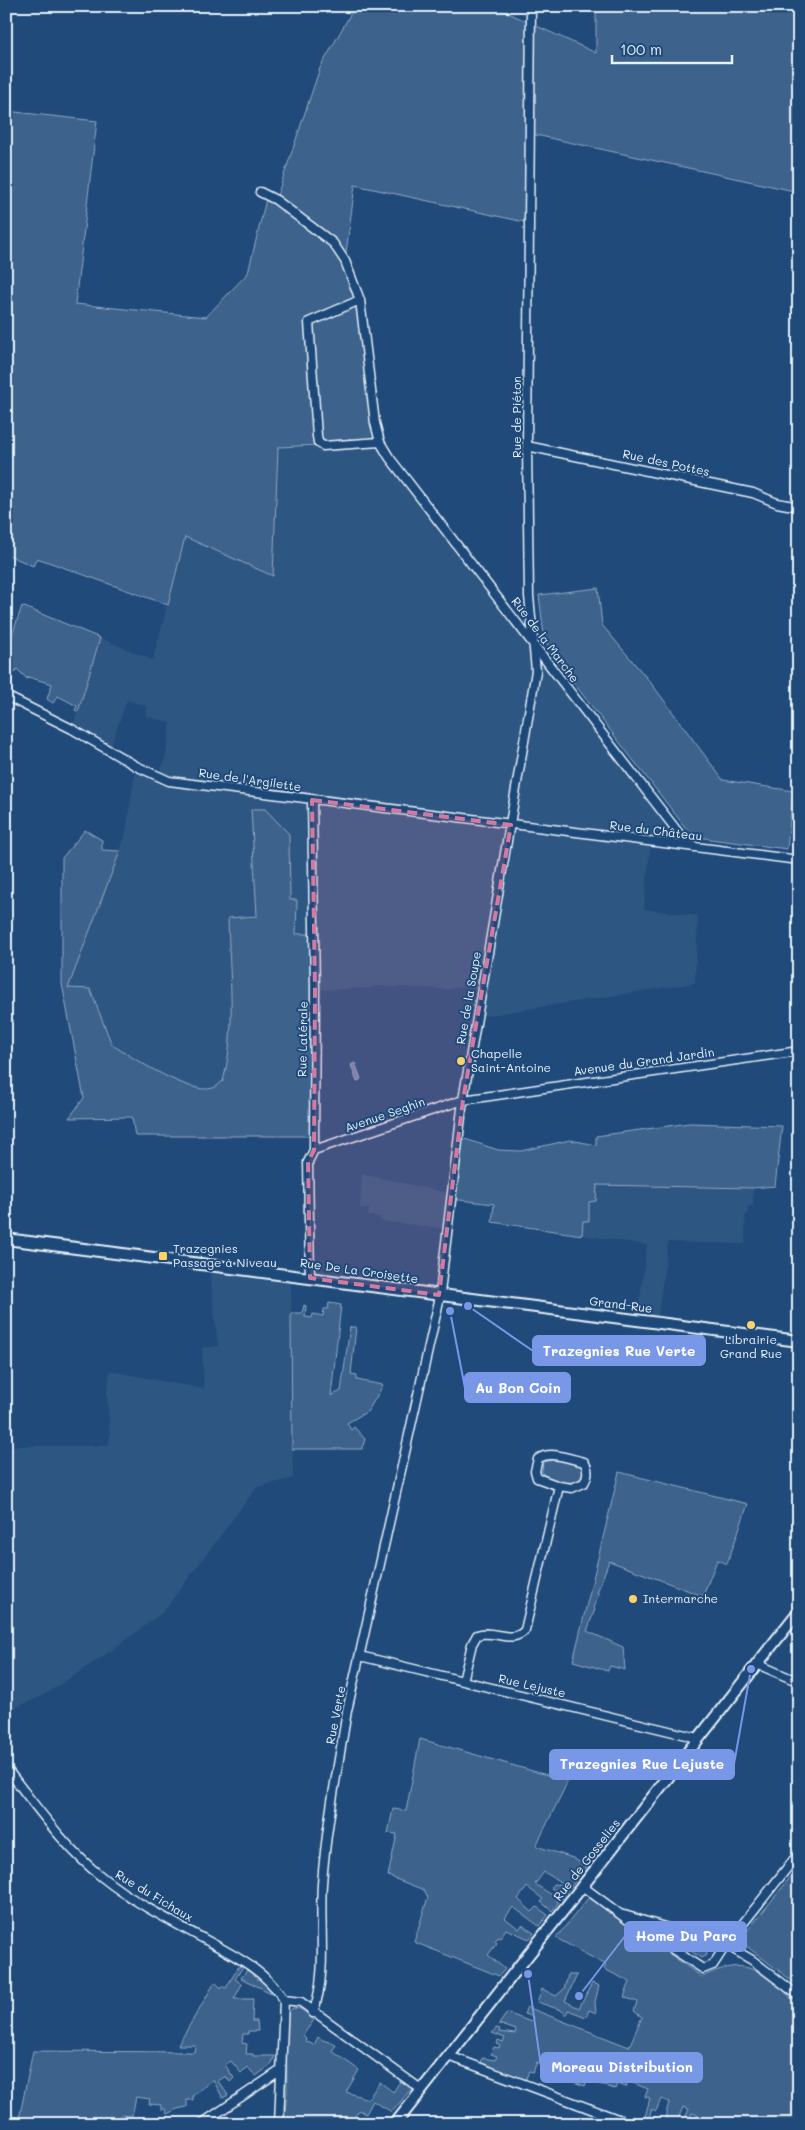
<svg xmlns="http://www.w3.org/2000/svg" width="805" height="2130" font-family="Mali,sans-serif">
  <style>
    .built { fill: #2e5683 }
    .green { fill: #3c628c; stroke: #92aac2 }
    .water { fill: #6685a7; stroke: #9ab0c7 }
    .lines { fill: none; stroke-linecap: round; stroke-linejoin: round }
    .minor-casing { stroke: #e8f1f8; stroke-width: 11 }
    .secondary-casing { stroke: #e8f1f8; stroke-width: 14 }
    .minor { stroke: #1f4a7a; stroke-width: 8 }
    .secondary { stroke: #1f4a7a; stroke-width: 10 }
    .marked { fill: #d37aa2; fill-opacity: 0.2; stroke: #d37aa2; stroke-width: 4; stroke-dasharray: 10 6; stroke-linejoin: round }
    .poi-dot { fill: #ffd166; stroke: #1f4a7a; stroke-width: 2 }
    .labels { text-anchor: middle; stroke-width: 4; stroke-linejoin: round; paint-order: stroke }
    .street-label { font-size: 12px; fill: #e8f1f8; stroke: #1f4a7a }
    .poi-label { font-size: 12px; fill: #e8f1f8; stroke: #1f4a7a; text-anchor: start }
    .leader { fill: none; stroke: #7897e6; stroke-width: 2 }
    .callout-dot { fill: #7897e6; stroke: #1f4a7a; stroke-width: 2 }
    .callout { fill: #7897e6; stroke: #7897e6; stroke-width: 2 }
    .callout-label { font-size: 14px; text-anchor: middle; font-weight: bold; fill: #fff }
  </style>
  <rect width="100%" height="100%" fill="#1f4a7a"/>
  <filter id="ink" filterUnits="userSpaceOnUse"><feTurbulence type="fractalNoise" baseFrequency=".02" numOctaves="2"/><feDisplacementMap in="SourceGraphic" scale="10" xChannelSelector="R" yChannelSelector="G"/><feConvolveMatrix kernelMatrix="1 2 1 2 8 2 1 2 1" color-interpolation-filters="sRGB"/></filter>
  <g filter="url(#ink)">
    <path class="built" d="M380 442 681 836 696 847 651 842 644 909 698 916 695 983 477 1017 482 989 462 987 447 989 372 986V988L315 990 313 1136H135L133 1117 68 988 125 837 136 766 157 776 165 760 171 723 146 716V706L127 700 109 751 72 729 100 638 153 660 185 537 273 575 278 447Z
      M362 1174 452 1194 448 1229 380 1221V1217L368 1216 369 1209 360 1208Z
      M596 1185 753 1188V1206H748L747 1215H745V1244L668 1242 657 1323 637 1320 647 1245 582 1235 583 1221H589V1202L596 1201Z
      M209 1265 291 1275 293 1478 257 1487 163 1612 114 1649 46 1694 6 1712V1446H108L110 1437 107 1394 110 1371 204 1389 202 1348 218 1346Z"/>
    <path class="green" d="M355 6H493L596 53V6H799V192L531 134 529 223 355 185 345 261 354 283 380 442 278 447 273 576 185 537 168 605 37 558 33 566 6 554V111L97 121 75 304 206 317 248 273 267 195 276 199 320 68Z
      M598 588 602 625 651 683 723 780 793 791 787 849 710 839 700 837 685 827 552 655 544 636 539 595Z
      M22 606 100 638 78 712 75 710 77 706 58 696 53 703 47 699 52 684 28 677 27 679 17 669 15 673 11 671 6 676V653Z
      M251 809H265L289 834 290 900H297L296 934H313V1136H135L132 1117 69 1118 84 1098 62 984V858L85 830 102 840V850L120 851 68 988 90 989 112 1045C132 1057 191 1096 213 1088 217 1087 220 1083 223 1081 237 1029 229 972 228 918L257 916Z
      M690 1123 782 1126 775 1186 753 1188 597 1185 596 1201 589 1202V1221H583L582 1235 492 1222 494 1204 451 1199 459 1137 498 1150 521 1151 570 1140 596 1145V1136Z
      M329 1303 341 1305 331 1396 341 1391 350 1327H356L351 1374 357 1375V1380L383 1385 368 1411 347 1423 351 1430 354 1427 365 1439 362 1449H292L291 1313H302L304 1305 306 1306 305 1317 312 1318 313 1314 323 1316 324 1309H328Z
      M559 1459 582 1466 583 1471 581 1478C570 1486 550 1483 542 1472L543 1462Z
      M619 1472 748 1504 727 1564 717 1560 703 1596 609 1561 597 1593 599 1594 593 1608 595 1609 587 1631 623 1647 625 1670 610 1666 608 1671 573 1661Z
      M420 1739 568 1781 536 1846 573 1858 587 1867 570 1888 544 1872 535 1884 555 1897 558 1903 552 1911 541 1902 543 1899 527 1887 518 1899 532 1912 537 1907 548 1915 539 1926 513 1907 505 1918 519 1929 522 1925 534 1933 529 1939 506 1929 500 1938 498 1937 495 1941 497 1943 488 1955 505 1969 499 1976 414 1942 428 1897 424 1890 388 1876 397 1834 388 1833 393 1809 406 1811Z
      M799 1873V1986L745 1945 744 1935 793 1874Z
      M553 1884 562 1885 568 1890 561 1900 557 1891 551 1888Z
      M589 1897 702 1977C711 1973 721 1968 731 1967 757 1962 784 1989 799 2007V2124H721L714 2121 713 2124H694L698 2115 692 2113 690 2118 686 2116 689 2109 683 2107 676 2124H670L671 2121 665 2118 669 2102 661 2099 656 2111 652 2109 647 2124H643L650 2098 645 2097 648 2089 628 2081 626 2087 617 2084 615 2089 592 2082 593 2078 589 2076 585 2086 568 2080 570 2075 567 2074 566 2077 551 2072 554 2065 542 2060 541 2063 537 2062 533 2072 529 2071 525 2081 481 2064 482 2058 495 2060 497 2056 491 2054 494 2047 499 2048 500 2045 496 2044 498 2040 503 2042 505 2038 492 2033 496 2028 500 2029 499 2032 515 2034 516 2030 499 2024 507 2013 531 2022 533 2017 524 2014 527 2007 629 2047 642 2017 634 2011 637 2002 624 1997 630 1982 604 1969 606 1965 556 1938Z
      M670 1937 706 1948 707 1955 701 1958Z
      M239 1966 243 1967 235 1979 242 1984 234 1999H253L252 2021H257L258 2031H248V2034H243L242 2043 247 2044 246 2054H253V2056H275L271 2065 256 2076 247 2067 241 2073 231 2061 225 2065 234 2078 230 2082 226 2076 218 2081 228 2095 223 2098 213 2080 193 2095V2100H187V2107L177 2109 167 2114 165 2109H161V2105L149 2104 150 2099 136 2097 132 2116 120 2115 119 2120 113 2124 55 2121 54 2124H18L33 2051 194 2052 195 2045H178L215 1982 221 1988 222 1986 226 1988Z
      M247 1970 268 1986 275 1995 241 1978Z
      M568 1975H577L565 2001 579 2008 592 1983 599 1986 595 2002 596 2013 589 2010 586 2017 568 2010 566 2015 561 2010 537 2002 542 1989 556 1996 564 1989Z
      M293 2008 301 2009 314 2020 303 2035 306 2038 305 2041 314 2045 318 2037C324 2042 330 2041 336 2045L332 2051 359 2070 346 2092 368 2099 380 2082 393 2092 402 2079 412 2088 392 2112 373 2101 366 2114 360 2110 348 2124 339 2121 338 2124H284L287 2090 286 2014Z"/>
    <path class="water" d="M355 1063 361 1079 357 1082 351 1065Z"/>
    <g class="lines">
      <g class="minor-casing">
        <path id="minor" d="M260 192 276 200 333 243 345 261 360 300 375 423 380 442 389 457 681 836 694 846
          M360 300 309 322 317 436 318 442 323 446 380 442
          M527 446 753 493 777 503 799 507
          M6 696 72 729 136 766 169 781 799 860
          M314 1150 463 1100 799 1051
          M310 1278 308 1162 314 1150 315 990 312 800
          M360 1656 698 1738
          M757 1664 799 1682
          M463 1681 472 1644 477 1635C494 1629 512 1645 525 1630L559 1486 537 1478 535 1471 538 1459C550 1450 570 1459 584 1462 589 1469 588 1476 584 1483L572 1488 559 1486
          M6 1768C36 1806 64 1847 102 1877 133 1902 171 1921 206 1940 235 1956 266 1971 284 2000L301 2002 422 2090
          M582 1886 628 1920 703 1969 713 1965 726 1945 799 1853
          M624 1915 726 1945 752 1960 799 1996
          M313 2013C328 1973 319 1927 322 1884 326 1826 338 1768 347 1711L439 1301 463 1100 536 671 529 596 527 446 531 6
          M449 2056 631 2124
          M201 2124 281 2070
          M279 2124 284 2000"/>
      </g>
      <g class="secondary-casing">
        <path id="secondary" d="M6 1239 799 1341
          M395 2124 799 1611"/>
      </g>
      <use href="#minor" class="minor"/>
      <use href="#secondary" class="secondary"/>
    </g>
  </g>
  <path class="marked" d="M312 800 511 825 463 1100 439 1295 310 1278 308 1162 314 1150 315 990Z"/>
  <g class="poi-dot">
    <circle cx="461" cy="1061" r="5"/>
    <rect x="158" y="1251" width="10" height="10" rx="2.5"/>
    <circle cx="751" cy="1325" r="5"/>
    <circle cx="633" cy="1599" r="5"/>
  </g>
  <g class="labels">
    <g class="street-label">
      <text transform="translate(517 417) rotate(-90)" y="4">Rue de Piéton</text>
      <text transform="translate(666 463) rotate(12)" y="4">Rue des Pottes</text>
      <text transform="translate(545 640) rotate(53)" y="4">Rue de la Marche</text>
      <text transform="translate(250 780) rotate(8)" y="4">Rue de l'Argilette</text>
      <text transform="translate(656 831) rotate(7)" y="4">Rue du Château</text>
      <text transform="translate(469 998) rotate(-80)" y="4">Rue de la Soupe</text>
      <text transform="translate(303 1039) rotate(-89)" y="4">Rue Latérale</text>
      <text transform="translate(644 1062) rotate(-8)" y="4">Avenue du Grand Jardin</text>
      <text transform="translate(385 1115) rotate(-19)" y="4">Avenue Seghin</text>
      <text transform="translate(359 1271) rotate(8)" y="4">Rue De La Croisette</text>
      <text transform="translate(621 1305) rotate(7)" y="4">Grand-Rue</text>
      <text transform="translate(532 1686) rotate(13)" y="4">Rue Lejuste</text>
      <text transform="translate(336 1715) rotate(-79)" y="4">Rue Verte</text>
      <text transform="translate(587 1860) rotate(-52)" y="4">Rue de Gosselies</text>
      <text transform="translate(154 1896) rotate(31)" y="4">Rue du Fichaux</text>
    </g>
    <g class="poi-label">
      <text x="471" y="1058">Chapelle<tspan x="471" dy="14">Saint-Antoine</tspan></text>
      <text x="173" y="1253">Trazegnies<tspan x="173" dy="14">Passage à Niveau</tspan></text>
      <text x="751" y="1344" text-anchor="middle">Librairie<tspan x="751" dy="14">Grand Rue</tspan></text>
      <text x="643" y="1603">Intermarche</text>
    </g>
  </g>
  <path class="leader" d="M468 1306L533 1351M450 1311L465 1388M751 1669L734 1764M579 1996L625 1936M528 1974L541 2067"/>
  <g class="callout-dot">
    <circle cx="468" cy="1306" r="5"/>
    <circle cx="450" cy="1311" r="5"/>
    <circle cx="751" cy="1669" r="5"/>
    <circle cx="579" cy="1996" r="5"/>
    <circle cx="528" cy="1974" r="5"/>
  </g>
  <g class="callout">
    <rect x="533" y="1336" width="172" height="29" rx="5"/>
    <rect x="465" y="1373" width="105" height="29" rx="5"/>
    <rect x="550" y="1750" width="184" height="29" rx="5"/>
    <rect x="625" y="1922" width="121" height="29" rx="5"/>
    <rect x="541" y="2053" width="161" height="29" rx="5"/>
  </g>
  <g class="callout-label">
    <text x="619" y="1356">Trazegnies Rue Verte</text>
    <text x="518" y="1393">Au Bon Coin</text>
    <text x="642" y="1769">Trazegnies Rue Lejuste</text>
    <text x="686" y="1941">Home Du Parc</text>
    <text x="622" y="2072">Moreau Distribution</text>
  </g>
  <rect width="805" height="2130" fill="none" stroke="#1f4a7a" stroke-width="25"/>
  <rect x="12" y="12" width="780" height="2105" fill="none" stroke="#e8f1f8" stroke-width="2" filter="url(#ink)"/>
  <path d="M612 55v8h120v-8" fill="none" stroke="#e8f1f8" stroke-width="2.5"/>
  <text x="620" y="55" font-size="15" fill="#e8f1f8" stroke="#1f4a7a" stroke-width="4" paint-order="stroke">100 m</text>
</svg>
